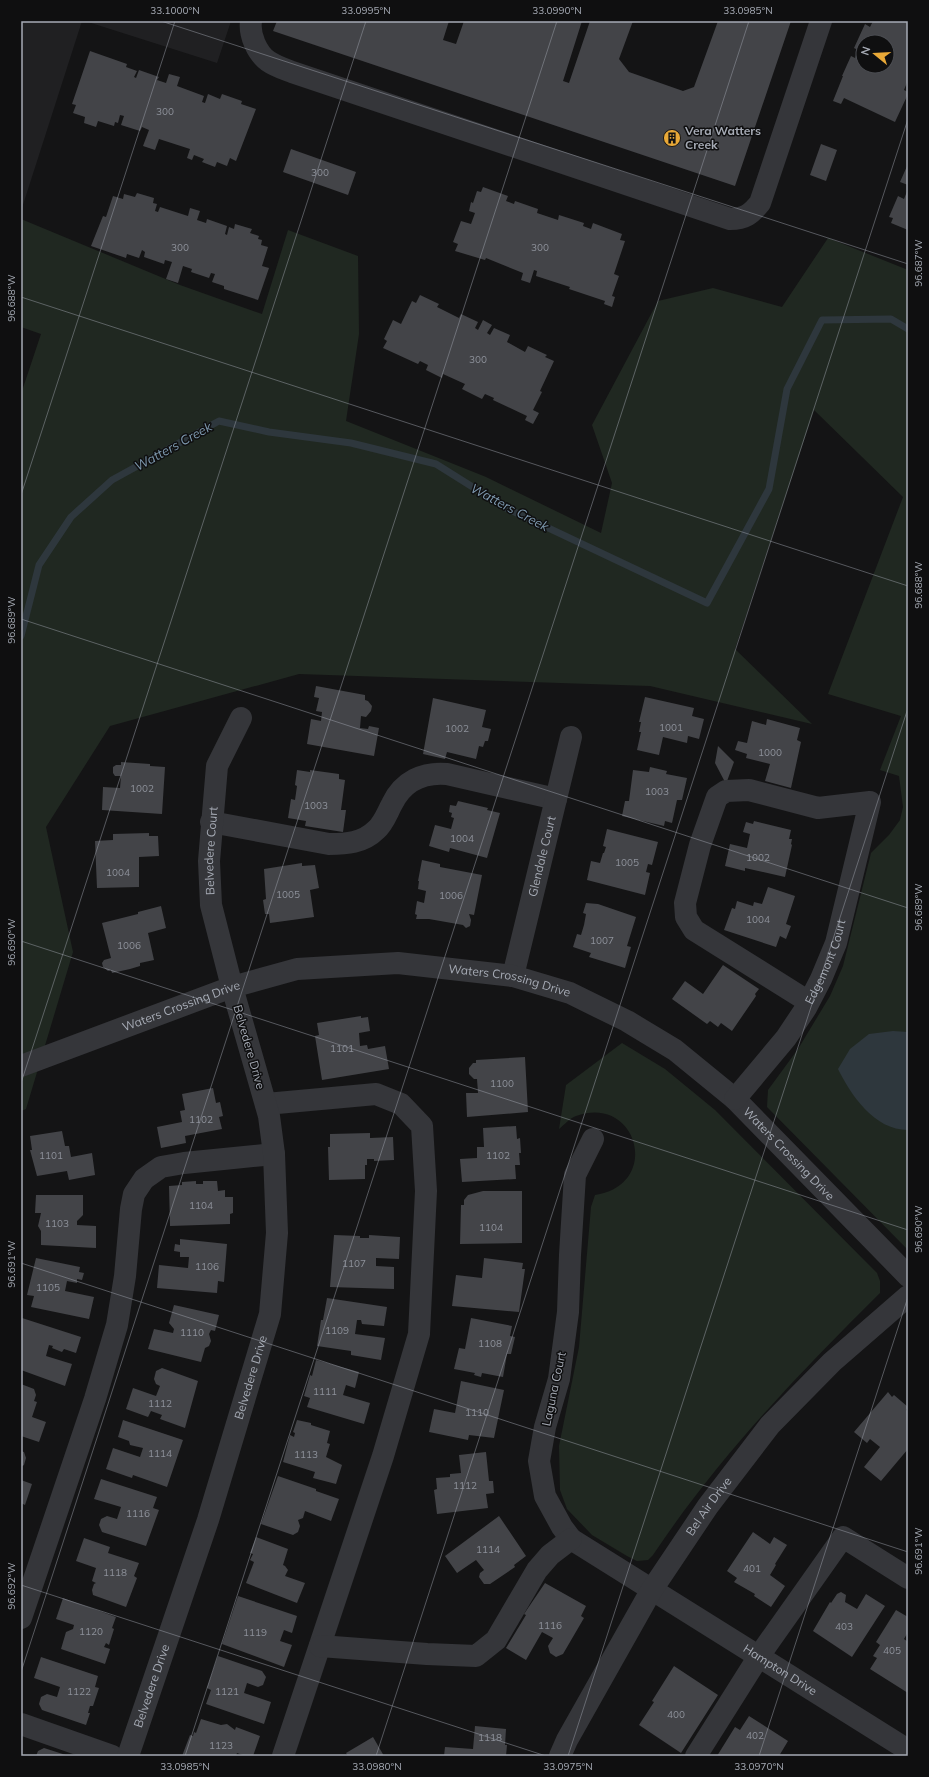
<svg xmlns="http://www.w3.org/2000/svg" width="929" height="1777" font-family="Mulish,sans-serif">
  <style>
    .built { fill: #202022 }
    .green { fill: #202821 }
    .water { fill: #2e373d }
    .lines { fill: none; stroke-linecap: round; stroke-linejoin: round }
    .stream { stroke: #2e373d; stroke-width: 7 }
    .building { fill: #434448; fill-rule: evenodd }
    .minor { stroke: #35363a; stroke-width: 22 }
    .ticks { fill: none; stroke: #a6abb5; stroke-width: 1; stroke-opacity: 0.45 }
    .labels { text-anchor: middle; stroke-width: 3; stroke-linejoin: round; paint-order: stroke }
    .number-label { font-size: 10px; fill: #8d919a }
    .poi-label { font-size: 12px; font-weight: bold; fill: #a6abb5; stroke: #0f0f10; text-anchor: start }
    .street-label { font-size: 12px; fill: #a6abb5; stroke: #0f0f10 }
    .water-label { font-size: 13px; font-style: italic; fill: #7e99af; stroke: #0f0f10 }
    .neatline { fill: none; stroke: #a6abb5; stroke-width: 1.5 }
    .ticks-label { font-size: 10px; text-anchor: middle; fill: #a6abb5 }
  </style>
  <rect width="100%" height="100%" fill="#141415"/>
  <path class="built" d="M21 21H82L21 211Z
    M85 21H231L217 63Z"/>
  <path class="green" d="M21 219 180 285 262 314 288 230 358 256 359 334 346 421 486 477 601 533 612 483 592 425 658 301 713 288 782 307 828 238 908 270V1250L767 1107 768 1090 798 1049 830 996 843 966 871 853 889 835 900 820 903 807 899 776 880 770 901 716 828 694 903 497 814 410 735 649 812 724 650 686 299 674 110 726 46 827 73 952 26 1109 21 1111V394L41 334 21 327Z
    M622 1043 665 1069 715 1110 877 1273 880 1281V1293C798 1374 717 1459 653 1555L648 1560 637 1561 627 1556 592 1535 567 1509 560 1490 559 1446 579 1347 591 1207 595 1195C662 1185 638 1094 576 1116 570 1118 564 1125 559 1129L566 1085Z"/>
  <path class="water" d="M893 1031 908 1032V1130C874 1130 851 1095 838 1069L850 1049 869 1034Z"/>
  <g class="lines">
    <path class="stream" d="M21 636 39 565 71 517 112 480 219 421 269 432 351 443 436 464 506 508 707 603 769 489 787 389 822 320 891 319 908 329"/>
  </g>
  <path class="building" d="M277 21H449L443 40 456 44 464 21H582L563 81 569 83 590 21H633L619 59 629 72 683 91 694 87 718 21H791L735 186 273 31Z
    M873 21H908V80L904 90 908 92V94L895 122 844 98 841 104 833 101 843 76H842L851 56 855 58 858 50 854 48 865 24 870 27ZM863 42H887V66H863Z
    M90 51 127 64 126 67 137 71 134 77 136 78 139 70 159 77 157 80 166 83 169 74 180 77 177 86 204 96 202 102 205 103 208 94 220 99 222 94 242 101 241 104 256 109 236 161 230 158 227 166 217 162 215 167 202 162 204 159 194 155 192 160 187 158 190 149 159 139 155 150 143 146 149 130 142 127 140 131 121 125 124 116 120 115 118 123 115 122 114 126 98 121 96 127 84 123 85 117 73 113 76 105 72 104Z
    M821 144 837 150 826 181 810 175Z
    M291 149 356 172 348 195 283 172Z
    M908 164V185L900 182Z
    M483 187 508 196 506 201 514 204 515 201 538 209 537 213 558 220 559 215 584 223 583 226 591 229 593 223 622 234 620 240 625 241 614 274 619 276 612 296 615 297 612 307 604 304 605 301 569 289 570 287 536 276 537 271 534 270 530 283 521 280 523 273 486 258 485 260 455 251 458 244 453 242 461 221 471 224 475 213 469 211 471 202 473 203 477 191 481 192Z
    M908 189V230L891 223 893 218 889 217 898 196 904 199Z
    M137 193 154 198 153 203 157 204 155 211 158 212 160 207 188 216 190 208 200 211 197 220 206 223 207 219 227 226 225 234 227 235 229 227 234 229 235 224 252 229 250 233 259 236 258 239 262 240 261 245 268 247 262 266 269 268 258 300 224 289V286L212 282 215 274 211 273 209 278 191 272 192 269 183 266 178 283 166 279 172 262 165 260 164 264 144 257 145 252 142 250 139 258 127 254 126 258 91 246 103 216 106 217 113 196 123 199 124 194 135 197Z
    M420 295 439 304 437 307 459 318 461 314 478 322 475 328 478 330 483 320 492 325 487 333 490 335 494 328 510 335 507 342 525 352 528 346 547 355 545 357 554 361 540 391 542 392 533 410 539 413 533 424 525 420 527 416 493 400 494 398 485 394 482 399 462 389 465 384 443 374 442 378 426 370 428 365 420 361 418 364 383 348 387 341 384 339 393 320 401 324 412 301 416 303Z
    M316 686 365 695V700L368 701 372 706 371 711 366 717 361 716 360 728 368 729 369 726 379 728 374 756 307 744 311 719 321 721 322 712 316 711 319 698 314 697Z
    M645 697 694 708 692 716 704 719 699 739 688 736 687 743 663 737 659 755 637 750 641 732H639L641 722H639Z
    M433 698 486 710 482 727 491 729 488 741H485L483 747 479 746 476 759 447 752 445 759 423 754Z
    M767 719 800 728 797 740 801 742 791 788 765 781 770 764 746 758 747 754 735 750 738 741 747 743 752 721 766 725Z
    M718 746 734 762 726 784 715 763Z
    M121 762 150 764V766L165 767 162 814 102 810 103 787 120 788 121 776H115L113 773V767L116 765H121Z
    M650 767 667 771 666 774 687 778 682 800H677L672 823 665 821 664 826 622 816 625 801H629L633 770 649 772Z
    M297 770 310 772V770L339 774V779L345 780 341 810H346L343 832 305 826 306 821 288 818 291 799 295 800 297 786 295 785Z
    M458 801 488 808 487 810 500 813 487 858 450 848 449 852 429 846 435 825 451 829 454 818 451 817 452 813 449 812 450 805 456 806Z
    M754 821 791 830 789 839H792L791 844 792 845 785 877 745 868V871L725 866 730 844 747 848 750 834 743 832 746 822 753 824Z
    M607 829 658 842 652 865 648 864 646 872 650 873 645 895 587 880 591 861 600 863 603 853H604L606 847 603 846Z
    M149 833V836H158L159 856 139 857V887L97 888 95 841 113 840V834Z
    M422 860 440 864V867L482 875 474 915 469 914 471 920 470 926 466 928 463 925 429 919H416L417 915 415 914 417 901 424 903 426 891 418 889 419 881H418Z
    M302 863V866L315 865 319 888 310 890 314 917 270 923 269 914H265L263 900 266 899 264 869Z
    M768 887 795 896 786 924 791 926 786 939 780 936 776 947 724 930 732 908 735 909 737 901 753 906 754 902 762 904Z
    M586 903 598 904 636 917 627 946 631 947 625 968 589 957 591 953 573 947 577 934 581 935 584 925 586 914 583 913Z
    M161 906 166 928 148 933 154 960 140 963V966L130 969 112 973 111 970 108 971 103 967 102 963 104 960 111 958 102 923 138 914V912Z
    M723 965 759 989 755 994 756 996 732 1031 721 1023 718 1027 710 1021 707 1024 672 999 685 981 703 994Z
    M361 1016V1018L368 1017 370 1031 359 1033 360 1046 367 1045 368 1049 385 1046 389 1069 322 1080 315 1036 319 1035 317 1023Z
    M525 1057 528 1112 467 1117 466 1093H478L477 1079H474L469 1074V1068L473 1063H476V1060Z
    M213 1088 216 1103 220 1102 223 1116 219 1117 222 1129 185 1136 186 1143 161 1148 157 1127 182 1122 180 1111 185 1110 182 1094Z
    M516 1126 517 1139 520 1138 521 1153H519L520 1165H515L516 1179 462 1182 460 1159 477 1158V1147H484L483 1128Z
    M62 1131 65 1146H69L71 1157 92 1153 95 1175 69 1180 67 1171 37 1176 30 1150H32L30 1136Z
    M370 1133V1138L393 1137 394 1160 374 1161V1159H367V1165H365V1179L329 1180 328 1147H330V1134Z
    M196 1181V1184H203V1181H217L218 1191 225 1190V1197H233V1213L230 1214V1224L170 1226 169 1186 182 1185V1182Z
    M483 1191H522V1243L460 1244 461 1205H464V1200L468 1195Z
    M36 1195H83V1215L77 1221V1225L96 1226V1248L41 1245V1231L38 1226 41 1213H35Z
    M334 1235 360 1236V1238H369V1235L400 1237 399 1259 376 1258V1266L394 1267V1289L330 1287Z
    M180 1239 227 1244 224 1282 218 1281 217 1293 157 1288 159 1265 188 1268 189 1257H180V1252L174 1251 175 1244 180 1245Z
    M36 1258 80 1267 79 1272 84 1273 82 1280 77 1279V1283L67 1281 65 1291 94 1297 89 1319 31 1307 34 1296 27 1295Z
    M484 1258 523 1263 522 1269H525L519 1312 452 1306 456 1275 482 1278Z
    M327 1298 387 1307 384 1326 362 1324 361 1320H357L355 1334 385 1338 381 1360 351 1355V1351L317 1346 321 1320H323Z
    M174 1305 219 1315 215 1331 211 1330 209 1334 211 1341 209 1346 205 1348 201 1362 148 1349 154 1329 173 1333 174 1329 169 1323Z
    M22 1318 81 1337 76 1353 64 1349 62 1352 52 1348 53 1346 49 1345 46 1356 72 1364 65 1386 21 1370Z
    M471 1318 512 1326 510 1336 515 1337 511 1354H507L503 1377 482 1373 481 1377 474 1375 475 1373 454 1369 459 1348 465 1349Z
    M316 1360 359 1372 355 1388 346 1385 343 1395 370 1403 364 1424 307 1407 310 1398 304 1396 310 1375 312 1376Z
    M162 1368 198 1381 185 1428 160 1419 162 1415 151 1411 148 1417 126 1409 133 1388 156 1396 160 1386 156 1384 154 1379 156 1371Z
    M461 1381 504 1390 494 1438 469 1435 468 1440 429 1432 434 1409 455 1413Z
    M21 1384 34 1389 36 1395 34 1401 37 1402 32 1417 46 1422 39 1442 21 1436Z
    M888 1392 892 1397 894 1395 908 1407 906 1410 908 1411V1449L881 1481 864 1467 880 1447 870 1439 867 1443 854 1432Z
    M123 1420 183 1440 167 1487 133 1475 132 1478 106 1469 113 1448 140 1457 143 1448 130 1445 129 1441 118 1437Z
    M297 1420 311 1423V1425L330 1431 327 1443 330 1444 326 1457 342 1465 336 1484 313 1478 315 1472 283 1462 290 1435 294 1437 295 1433 293 1432Z
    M21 1451 24 1452 26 1458 24 1465 21 1467Z
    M486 1452 489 1481H493L494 1493 486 1494 488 1508 437 1514 434 1490 437 1489 436 1478 450 1477V1474L461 1473 459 1455Z
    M278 1476 316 1489V1491L339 1499 331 1521 305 1511 303 1518 298 1520 300 1526 298 1532 293 1535 261 1524Z
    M101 1479 157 1497 153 1508 159 1510 146 1546 102 1532 99 1525 101 1519 107 1516 117 1519 121 1507 94 1499Z
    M21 1480 32 1484 25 1505 21 1503Z
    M499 1516 526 1556 514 1565 515 1567 490 1584H484L479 1577 480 1573 484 1570 476 1560 457 1573 445 1556Z
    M753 1532 770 1544 774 1537 787 1545 775 1564 776 1565 770 1575 785 1586 771 1607 754 1596 755 1594 734 1582 737 1578 727 1571Z
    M256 1537 288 1549 283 1565 285 1566 288 1570 285 1576 305 1583 297 1603 246 1583 254 1562 250 1560 253 1554 250 1553Z
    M84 1538 110 1547 108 1553 139 1563 134 1576 137 1578 126 1607 93 1595 92 1590 94 1584 96 1583 92 1581 96 1568 76 1561Z
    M545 1583 586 1606 581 1616 584 1618 563 1654 556 1657 550 1653 548 1646 553 1638 542 1632 526 1660 506 1648 526 1615 524 1614Z
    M841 1592 846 1595 845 1602 857 1609 866 1594 885 1606 852 1657 813 1631 830 1602 831 1603 837 1594Z
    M238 1596 297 1616 292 1633 284 1630 280 1641 292 1645 284 1667 222 1644Z
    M63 1598 116 1617 112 1628 114 1629 109 1645 106 1643 104 1647 110 1649 105 1664 61 1649 66 1632 73 1629 74 1625 56 1619Z
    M896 1610 908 1617V1632L904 1639 908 1642V1693L870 1669 877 1658 873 1656 880 1645 876 1642Z
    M218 1656 262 1671 266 1677 263 1685 258 1687 247 1683 244 1693 271 1702 264 1724 206 1704 211 1690 207 1688Z
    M41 1657 98 1676 95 1687 99 1688 93 1706H90L88 1713H90L86 1725 42 1710 39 1704 41 1697 47 1694 57 1697 60 1687 34 1678Z
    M674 1666 718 1695 681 1753 639 1725 654 1702 652 1701Z
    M749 1716 788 1741 779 1756H717L735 1727 740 1730Z
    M201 1719 221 1725 227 1724 235 1730 236 1727 260 1736 253 1756H245L237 1753 236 1756H182L190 1735 193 1736 194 1732 196 1733Z
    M475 1726 506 1729 505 1745H507L506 1756H444L445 1747 473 1749Z
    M373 1737 384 1756H348L346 1753Z
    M44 1748 69 1756H36L38 1751Z"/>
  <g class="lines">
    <g class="minor">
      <path d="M251 21C249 35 257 53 268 61 275 66 284 69 292 72L730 219C745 219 751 214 760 203L821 21"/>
      <path d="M211 822 329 844C346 844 363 843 376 830 384 823 387 813 392 804 403 781 423 772 447 774L556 799"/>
      <path id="s1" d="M513 976 571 737"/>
      <path id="s2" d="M21 1066 232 987 297 969 398 963 513 976 570 993 627 1021 675 1050 735 1099 908 1276"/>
      <path id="s3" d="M735 1099 786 1038 806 1008 821 979 836 943 870 802 818 808 749 790 726 791 717 797 700 845 685 903 686 917 694 930 809 1002"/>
      <path d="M266 1104 376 1094 401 1104 422 1126 426 1191 419 1334 383 1456 283 1756"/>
      <path id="s4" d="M593 1139 575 1175 570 1255 568 1312 559 1379 545 1427 539 1461 545 1496 562 1527 571 1539 908 1750"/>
      <path d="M21 1618 95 1399 117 1325 125 1276 131 1209 134 1194 144 1179 161 1167 184 1163 274 1154"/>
      <path d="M320 1646 427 1654 476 1656 496 1640 537 1570 550 1555 571 1539"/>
      <path d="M21 1724 112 1756"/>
      <path id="s5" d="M128 1756 208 1520 270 1314 277 1233 274 1154 269 1116 232 987 211 905 209 861 217 766 241 718"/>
      <path id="s6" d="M560 1756 567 1740 651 1591 708 1506 770 1425 832 1362 908 1296"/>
      <path d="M696 1756 759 1656 843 1537 908 1578"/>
    </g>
  </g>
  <path class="ticks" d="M161 21 908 264M21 297 908 586M21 495 175 21M21 619 908 908M21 941 908 1230M21 1083 366 21M21 1263 908 1552M21 1585 546 1756M21 1672 557 21M185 1756 749 21M376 1756 908 119M568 1756 908 708M759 1756 908 1297"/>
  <defs>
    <g id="building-disc" transform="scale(0.9)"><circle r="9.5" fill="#e9a938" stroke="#0f0f10"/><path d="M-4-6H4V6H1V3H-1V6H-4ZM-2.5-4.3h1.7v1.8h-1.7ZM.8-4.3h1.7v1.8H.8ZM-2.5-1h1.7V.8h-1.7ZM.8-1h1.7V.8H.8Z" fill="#111"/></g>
  </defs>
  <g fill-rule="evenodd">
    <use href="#building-disc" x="672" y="138"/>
  </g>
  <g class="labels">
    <g class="number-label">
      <text x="165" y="115">300</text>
      <text x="320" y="176">300</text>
      <text x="180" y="251">300</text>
      <text x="540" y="251">300</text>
      <text x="478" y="363">300</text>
      <text x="671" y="731">1001</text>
      <text x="457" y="732">1002</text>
      <text x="770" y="756">1000</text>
      <text x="142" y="792">1002</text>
      <text x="657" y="795">1003</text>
      <text x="316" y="809">1003</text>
      <text x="462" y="842">1004</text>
      <text x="758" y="861">1002</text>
      <text x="627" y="866">1005</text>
      <text x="118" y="876">1004</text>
      <text x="288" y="898">1005</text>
      <text x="451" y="899">1006</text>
      <text x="758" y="923">1004</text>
      <text x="602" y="944">1007</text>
      <text x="129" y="949">1006</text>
      <text x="342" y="1052">1101</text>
      <text x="502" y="1087">1100</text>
      <text x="201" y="1123">1102</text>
      <text x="51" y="1159">1101</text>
      <text x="498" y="1159">1102</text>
      <text x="201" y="1209">1104</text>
      <text x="57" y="1227">1103</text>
      <text x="491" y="1231">1104</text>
      <text x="354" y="1267">1107</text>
      <text x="207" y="1270">1106</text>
      <text x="48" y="1291">1105</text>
      <text x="337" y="1334">1109</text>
      <text x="192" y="1336">1110</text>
      <text x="490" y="1347">1108</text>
      <text x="325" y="1395">1111</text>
      <text x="160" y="1407">1112</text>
      <text x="477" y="1416">1110</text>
      <text x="160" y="1457">1114</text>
      <text x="306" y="1458">1113</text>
      <text x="465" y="1489">1112</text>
      <text x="138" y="1517">1116</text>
      <text x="488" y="1553">1114</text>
      <text x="752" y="1572">401</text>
      <text x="115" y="1576">1118</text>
      <text x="550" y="1629">1116</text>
      <text x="844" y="1630">403</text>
      <text x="91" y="1635">1120</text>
      <text x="255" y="1636">1119</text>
      <text x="892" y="1654">405</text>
      <text x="79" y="1695">1122</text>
      <text x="227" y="1695">1121</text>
      <text x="676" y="1718">400</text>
      <text x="755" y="1739">402</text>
      <text x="490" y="1741">1118</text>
      <text x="221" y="1749">1123</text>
    </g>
    <g class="poi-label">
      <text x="685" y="135">Vera Watters<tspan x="685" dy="14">Creek</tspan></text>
    </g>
    <g class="street-label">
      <text dy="4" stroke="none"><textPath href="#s5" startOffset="936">Belvedere Court</textPath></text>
      <text dy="4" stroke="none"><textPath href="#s1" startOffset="123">Glendale Court</textPath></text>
      <text dy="4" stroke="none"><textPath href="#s3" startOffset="166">Edgemont Court</textPath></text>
      <text dy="4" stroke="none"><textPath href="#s2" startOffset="507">Waters Crossing Drive</textPath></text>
      <text dy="4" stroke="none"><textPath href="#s2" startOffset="171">Waters Crossing Drive</textPath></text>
      <text transform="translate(249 1047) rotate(74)" y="4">Belvedere Drive</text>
      <text dy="4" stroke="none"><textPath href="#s2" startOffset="843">Waters Crossing Drive</textPath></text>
      <text dy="4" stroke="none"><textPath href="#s5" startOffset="398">Belvedere Drive</textPath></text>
      <text transform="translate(554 1389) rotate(-78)" y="4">Laguna Court</text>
      <text dy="4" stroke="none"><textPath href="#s6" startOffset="291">Bel Air Drive</textPath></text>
      <text dy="4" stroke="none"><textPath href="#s4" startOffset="662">Hampton Drive</textPath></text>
      <text dy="4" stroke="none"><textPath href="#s5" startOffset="74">Belvedere Drive</textPath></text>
    </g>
    <g class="water-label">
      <text transform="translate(173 446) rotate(-29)" y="5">Watters Creek</text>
      <text transform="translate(510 507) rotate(28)" y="5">Watters Creek</text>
    </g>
  </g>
  <rect width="929" height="1777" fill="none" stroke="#0f0f10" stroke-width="44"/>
  <g transform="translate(875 54) rotate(288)"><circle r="19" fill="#0f0f10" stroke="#4b4d52"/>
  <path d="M0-3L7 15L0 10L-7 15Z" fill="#e9a938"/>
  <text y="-6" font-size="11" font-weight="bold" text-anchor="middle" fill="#a6abb5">N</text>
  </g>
  <rect x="22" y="22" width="885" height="1733" class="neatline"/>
  <g class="ticks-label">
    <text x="175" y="14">33.1000°N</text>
    <text x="366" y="14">33.0995°N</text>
    <text x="557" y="14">33.0990°N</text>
    <text x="748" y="14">33.0985°N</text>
    <text transform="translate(918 263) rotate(-90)" y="4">96.687°W</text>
    <text transform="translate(11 298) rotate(-90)" y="4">96.688°W</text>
    <text transform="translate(918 585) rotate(-90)" y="4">96.688°W</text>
    <text transform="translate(11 620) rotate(-90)" y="4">96.689°W</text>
    <text transform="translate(918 907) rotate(-90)" y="4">96.689°W</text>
    <text transform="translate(11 942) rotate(-90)" y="4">96.690°W</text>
    <text transform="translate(918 1229) rotate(-90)" y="4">96.690°W</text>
    <text transform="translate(11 1264) rotate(-90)" y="4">96.691°W</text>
    <text transform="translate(918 1551) rotate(-90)" y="4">96.691°W</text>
    <text transform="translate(11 1586) rotate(-90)" y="4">96.692°W</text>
    <text x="185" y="1770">33.0985°N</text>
    <text x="377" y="1770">33.0980°N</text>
    <text x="568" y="1770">33.0975°N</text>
    <text x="759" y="1770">33.0970°N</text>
  </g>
</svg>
